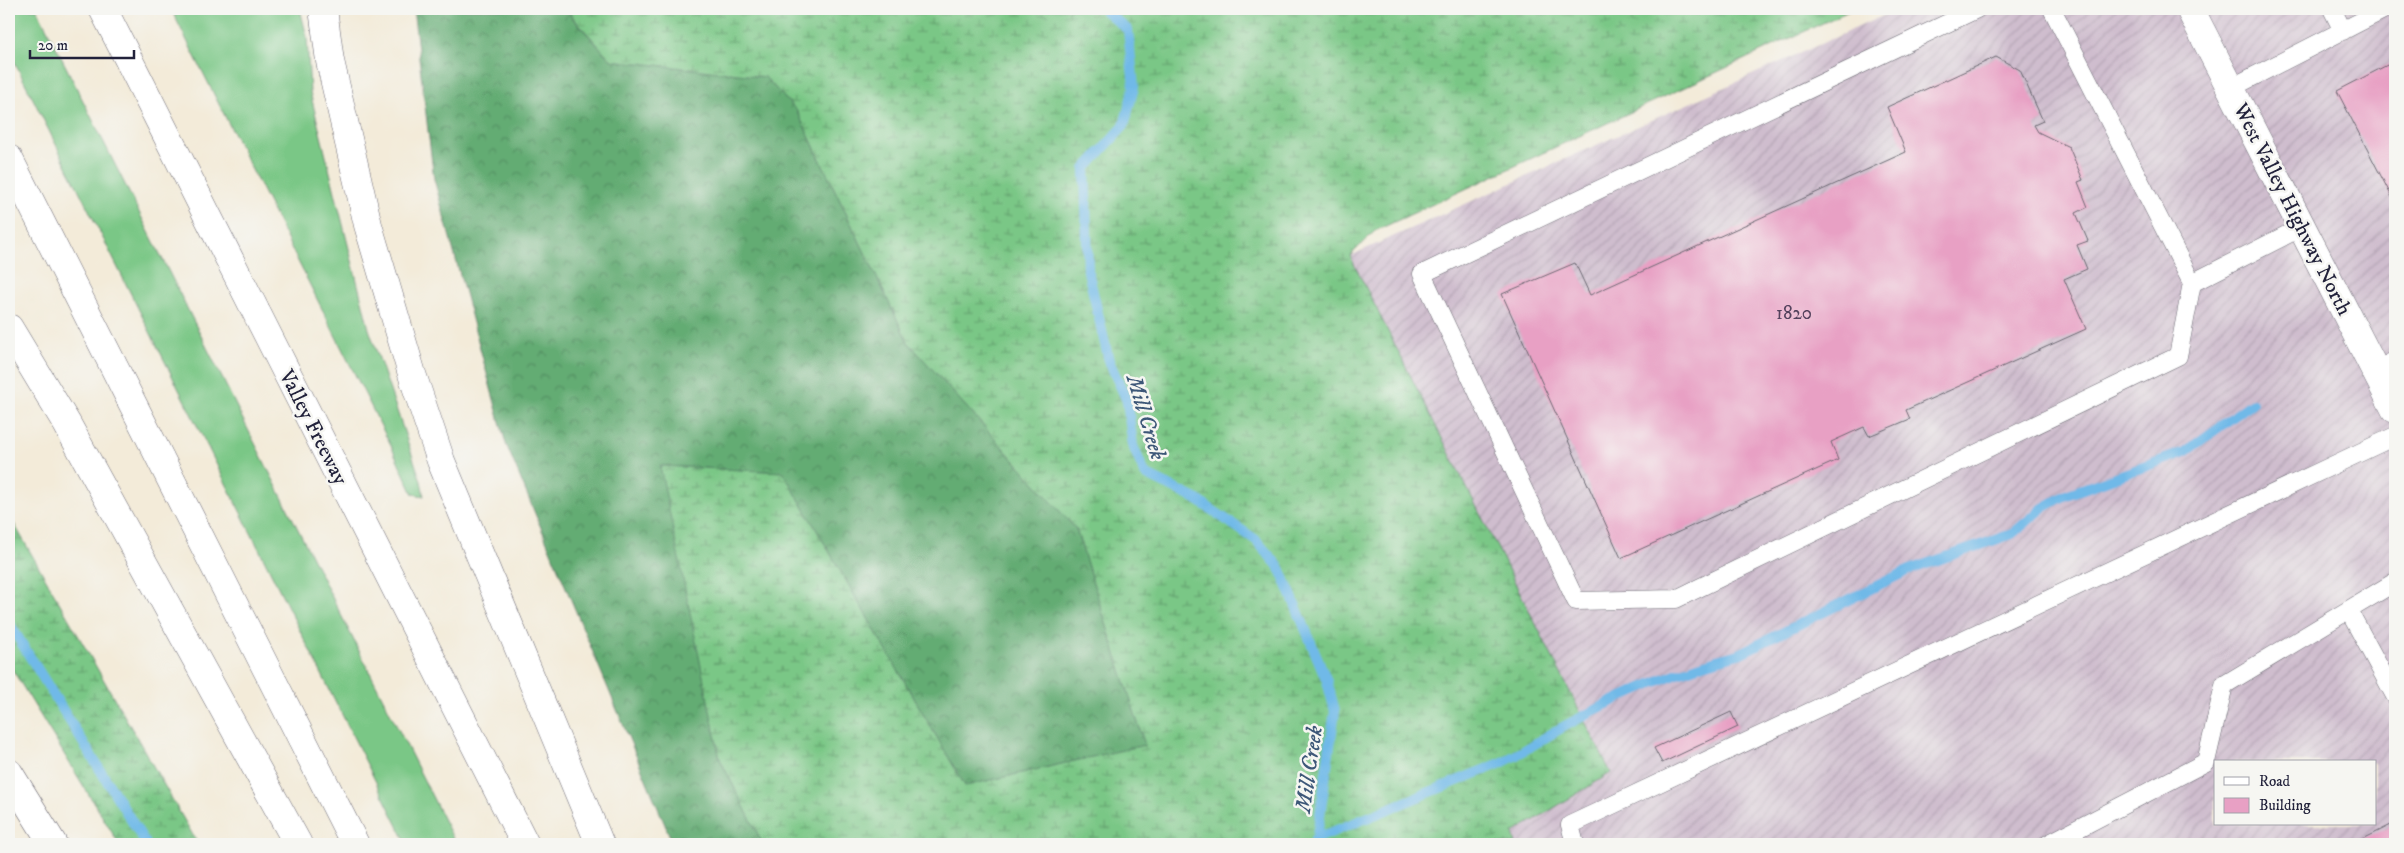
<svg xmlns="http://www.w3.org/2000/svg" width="2404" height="853" font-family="'IM FELL DW Pica',serif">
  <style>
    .industrial { fill: url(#industrial-furrows); fill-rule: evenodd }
    .grass { fill: #7ac786; stroke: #4e7460 }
    .forest { fill: url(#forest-crowns); stroke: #426757 }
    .wetland { fill: url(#wetland-marsh); stroke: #4e7460 }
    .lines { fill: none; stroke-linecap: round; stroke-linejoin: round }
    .stream { stroke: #70b9e8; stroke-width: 10 }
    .building { fill: #e8a0c4 }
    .lane-casing { stroke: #6b6872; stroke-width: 19 }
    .street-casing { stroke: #6b6872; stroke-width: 29 }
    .secondary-casing { stroke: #6b6872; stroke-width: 29 }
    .highway-casing { stroke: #6b6872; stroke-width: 29 }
    .lane { stroke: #fff; stroke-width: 18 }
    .street { stroke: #fff; stroke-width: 28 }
    .secondary { stroke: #fff; stroke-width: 28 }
    .highway { stroke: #fff; stroke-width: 28 }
    .labels { text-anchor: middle; stroke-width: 5; stroke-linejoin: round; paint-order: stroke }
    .number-label { font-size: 19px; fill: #54425d }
    .street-label { font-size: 21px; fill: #22223b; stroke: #f6f6f2 }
    .water-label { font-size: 22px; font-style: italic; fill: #3d5778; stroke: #f6f6f2 }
  </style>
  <defs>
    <pattern id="industrial-furrows" width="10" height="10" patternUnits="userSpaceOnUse" patternTransform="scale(1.25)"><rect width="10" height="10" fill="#cfbdce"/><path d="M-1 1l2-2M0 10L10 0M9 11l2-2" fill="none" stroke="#b1a2b2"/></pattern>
    <pattern id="forest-crowns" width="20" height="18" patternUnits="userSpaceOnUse" patternTransform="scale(1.25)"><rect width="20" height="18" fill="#63ac73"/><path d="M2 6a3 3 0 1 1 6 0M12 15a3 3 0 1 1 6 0" fill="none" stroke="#518c60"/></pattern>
    <pattern id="wetland-marsh" width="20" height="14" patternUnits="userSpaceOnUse" patternTransform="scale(1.25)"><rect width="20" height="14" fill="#7ac786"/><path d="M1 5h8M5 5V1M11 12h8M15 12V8" fill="none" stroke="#64a16f"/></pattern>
  </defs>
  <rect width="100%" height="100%" fill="#f6f6f2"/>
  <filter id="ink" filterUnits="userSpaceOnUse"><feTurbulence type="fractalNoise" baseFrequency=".02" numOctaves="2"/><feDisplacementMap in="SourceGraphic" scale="10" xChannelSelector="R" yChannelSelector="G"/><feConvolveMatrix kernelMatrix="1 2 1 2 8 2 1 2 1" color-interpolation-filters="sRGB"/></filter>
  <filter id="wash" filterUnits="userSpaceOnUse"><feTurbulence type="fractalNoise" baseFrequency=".0096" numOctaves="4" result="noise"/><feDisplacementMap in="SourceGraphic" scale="20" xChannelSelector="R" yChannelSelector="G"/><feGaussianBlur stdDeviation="1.12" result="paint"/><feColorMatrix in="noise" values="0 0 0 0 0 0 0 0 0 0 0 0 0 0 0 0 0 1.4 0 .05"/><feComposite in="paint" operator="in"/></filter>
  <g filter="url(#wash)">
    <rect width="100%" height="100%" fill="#f3ebd9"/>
    <path class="industrial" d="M1898 9H2395V844H1516L1513 833 1611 773 1350 256ZM2215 762H2375V824H2215Z"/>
    <path class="grass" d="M9 9H37L456 844H407L9 51Z
      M171 9H300L307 37 310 92 369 329 421 481 424 496 413 494 392 448Z"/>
    <path class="forest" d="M413 9H569L571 16 611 60 765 77 797 111 908 342 1076 529 1145 745 965 786 783 472 661 466 720 759 763 844H673L506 444 434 179Z"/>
    <path class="wetland" d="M569 9H1853L1375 231 1350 256 1611 773 1513 833 1516 844H763L720 759 660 466 783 472 965 786 1145 745 1076 529 908 342 797 111 765 77 611 60 571 15Z
      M9 515 198 844H119L9 664Z"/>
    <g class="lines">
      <path class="stream" d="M1103 9 1128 30 1134 87 1124 126 1085 169 1088 271 1109 361 1127 401 1133 446 1145 474 1196 499 1256 540 1280 568 1327 681 1335 711 1316 843
        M9 623 146 844
        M1315 839 1501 763C1524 752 1543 738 1565 726 1619 696 1678 669 1739 654L1909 570 2012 534 2043 508 2066 495 2185 452 2252 403"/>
    </g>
    <g id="blocks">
      <path class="building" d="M1996 57 2020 70 2043 121 2034 125 2038 132 2069 147 2083 180 2078 182 2088 207 2076 213 2088 241 2077 245 2087 269 2064 279 2086 329 1906 410 1910 419 1869 436 1864 427 1831 442 1838 460 1621 558 1502 294 1575 263 1590 295 1906 152 1887 107Z
        M2395 61V203L2337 91Z
        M1731 712 1738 727 1662 763 1654 748Z
        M2395 823V844H2353Z"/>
    </g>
  </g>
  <g filter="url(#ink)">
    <use href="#blocks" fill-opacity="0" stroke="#6b6872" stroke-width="1"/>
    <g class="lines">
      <g class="lane-casing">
        <path id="lane" d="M1977 9 1422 274 1576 601 1676 599 2178 356 2192 283
          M2052 9 2192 283 2302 227
          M2332 9 2343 31
          M2231 88 2385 9
          M2349 611 2395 696
          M1575 844 1570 825 2395 436
          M2048 844 2206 762 2224 685 2395 582"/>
      </g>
      <g class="street-casing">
        <path id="street" d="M2378 375 2395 366
          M9 773 53 844"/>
      </g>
      <g class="secondary-casing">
        <path id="secondary" d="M2190 9 2395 409"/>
      </g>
      <g class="highway-casing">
        <path id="highway" d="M103 9 525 844
          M323 9 330 61 368 225 412 374 441 461 600 844
          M9 159 355 844
          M9 328 67 424 298 844"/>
      </g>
      <use href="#lane" class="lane"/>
      <use href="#street" class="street"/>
      <use href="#secondary" class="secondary"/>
      <use href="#highway" class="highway"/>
    </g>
  </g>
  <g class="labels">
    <g class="number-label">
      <text x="1794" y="319">1820</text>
    </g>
    <g class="street-label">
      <text transform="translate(2293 209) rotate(63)" y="7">West Valley Highway North</text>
      <text transform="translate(314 427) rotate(63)" y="7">Valley Freeway</text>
    </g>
    <g class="water-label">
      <text transform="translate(1147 417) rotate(73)" y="8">Mill Creek</text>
      <text transform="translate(1308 769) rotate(-82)" y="8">Mill Creek</text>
    </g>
  </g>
  <rect width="2404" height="853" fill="none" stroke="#f6f6f2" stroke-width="30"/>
  <rect x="2214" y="760" width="162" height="65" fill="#f6f6f2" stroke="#a1a1a9"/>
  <rect x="2224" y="777" width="25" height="8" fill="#ffffff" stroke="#a1a1a9"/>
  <text x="2259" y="786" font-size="15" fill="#22223b">Road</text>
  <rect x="2224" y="798" width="25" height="15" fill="#e8a0c4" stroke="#a1a1a9"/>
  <text x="2259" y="810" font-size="15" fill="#22223b">Building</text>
  <path d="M30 50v8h104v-8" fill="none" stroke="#22223b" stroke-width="2.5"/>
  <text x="38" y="50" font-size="15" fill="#22223b" stroke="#f6f6f2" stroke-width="4" paint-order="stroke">20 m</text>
</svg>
